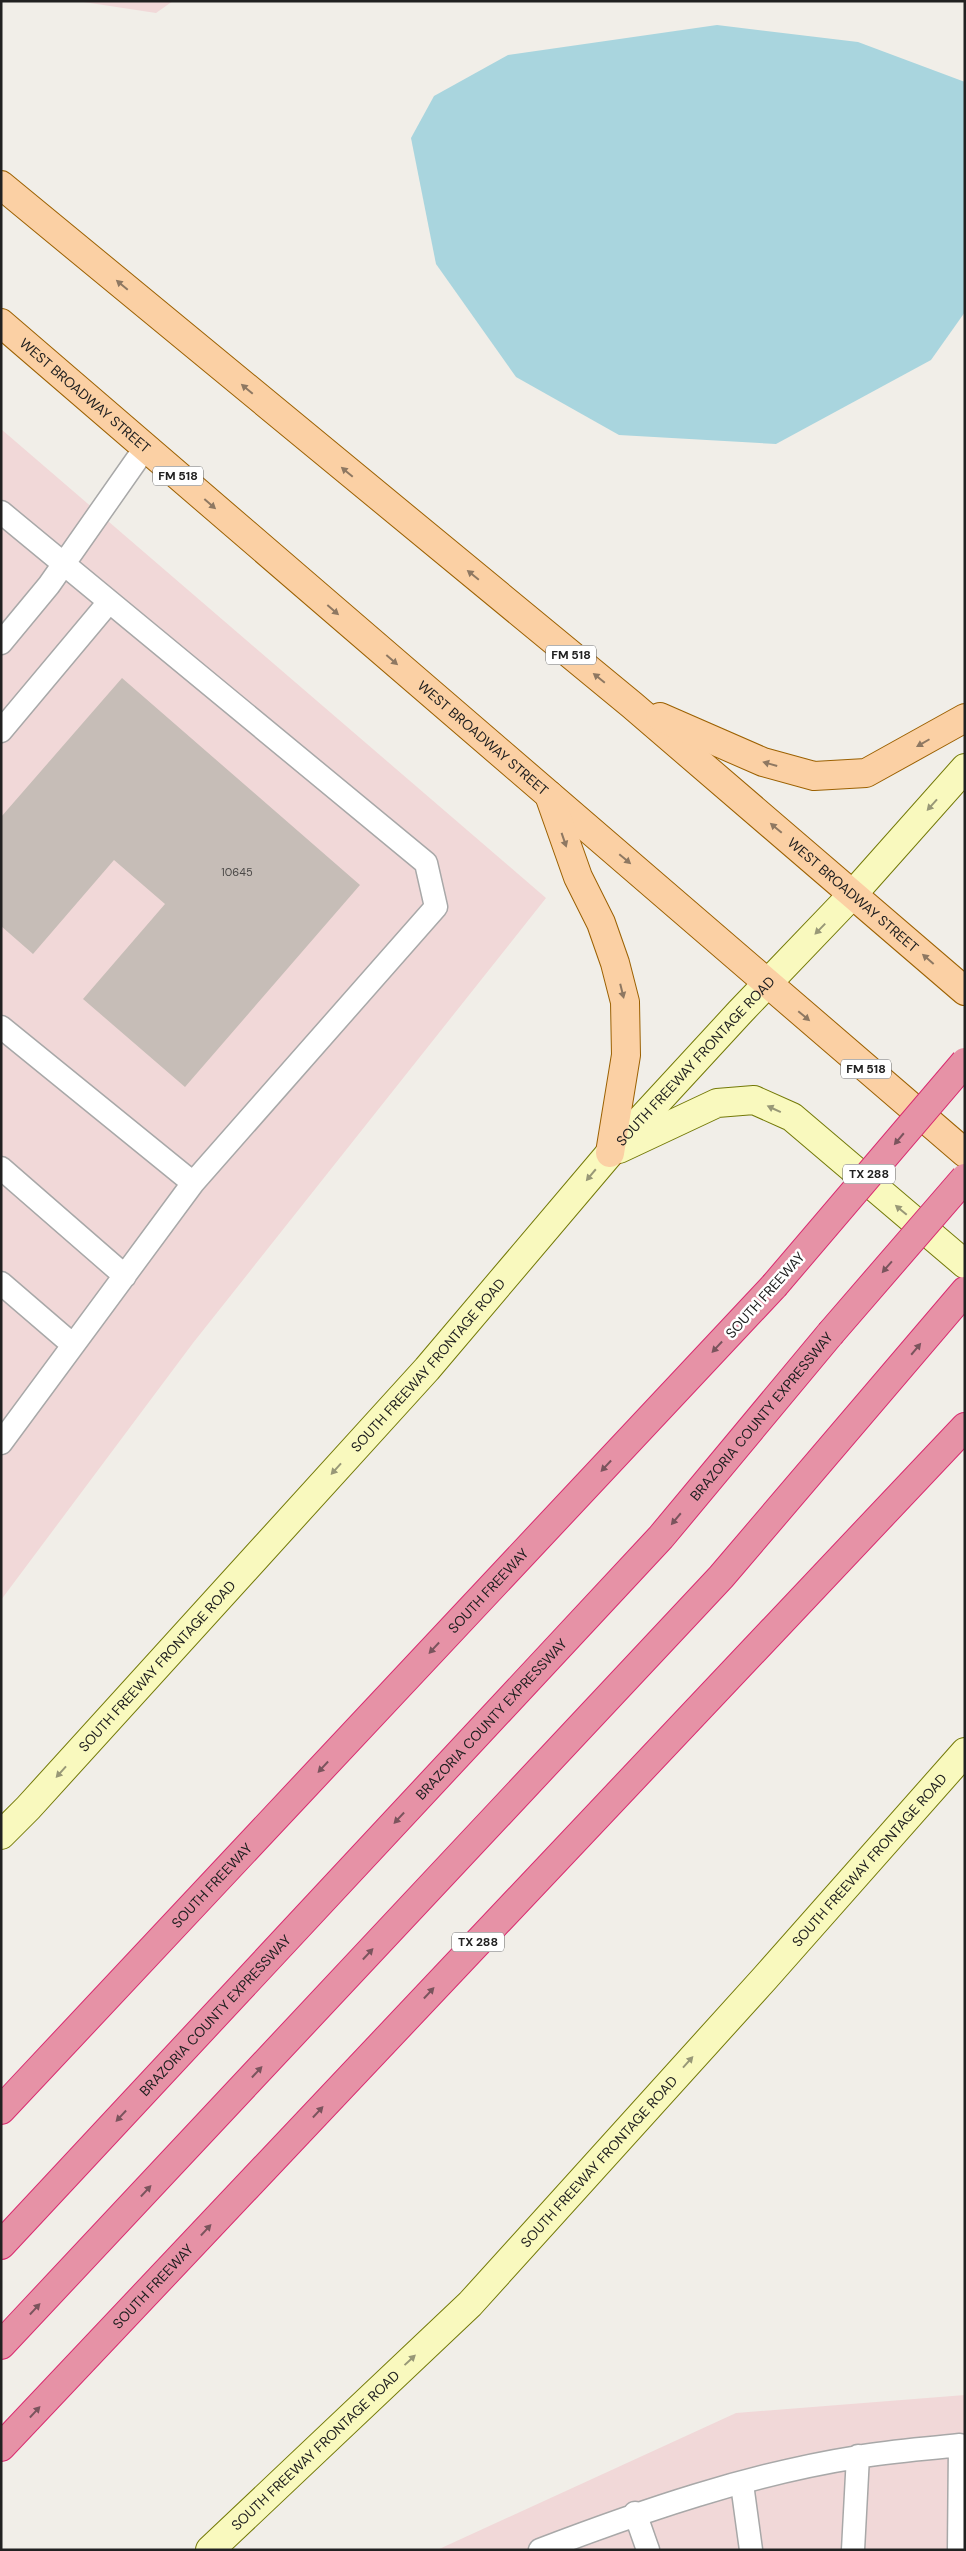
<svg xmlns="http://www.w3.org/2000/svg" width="966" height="2551" font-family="'DM Sans',sans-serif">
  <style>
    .commercial { fill: #f1d8d8 }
    .water { fill: #a9d5de }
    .building { fill: #c6bdb7 }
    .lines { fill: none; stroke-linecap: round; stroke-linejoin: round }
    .lane-casing { stroke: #a8a8a8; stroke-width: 25 }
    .secondary-casing { stroke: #737907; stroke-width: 30 }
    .primary-casing { stroke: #9c6102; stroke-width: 30 }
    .highway-casing { stroke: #d92b70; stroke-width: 30 }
    .lane { stroke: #fff; stroke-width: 22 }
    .secondary { stroke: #f9f9be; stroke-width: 28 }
    .primary { stroke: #fbd0a4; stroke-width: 28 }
    .highway { stroke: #e692a6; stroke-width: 28 }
    .highway-bridge-casing { stroke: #d92b70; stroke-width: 30; stroke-linecap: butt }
    .highway-bridge { stroke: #e692a6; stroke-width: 28 }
    .oneway { fill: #8e7862 }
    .oneway2 { fill: #989877 }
    .oneway3 { fill: #7a545d }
    .labels { text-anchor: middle; stroke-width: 5; stroke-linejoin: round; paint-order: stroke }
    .number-label { font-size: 11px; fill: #4a4846 }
    .shield { fill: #fff; stroke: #646464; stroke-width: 1 }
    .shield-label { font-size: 12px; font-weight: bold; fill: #212121 }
    .street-label { font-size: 14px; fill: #212121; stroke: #fff }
  </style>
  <rect width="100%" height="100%" fill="#f1eee8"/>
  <path class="commercial" d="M77 1H173L156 13Z
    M1 429 546 898 193 1343 1 1600Z
    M965 2395V2550H437L736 2413Z"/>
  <path class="water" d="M717 25 858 42 965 82V312L931 360 776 444 619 435 516 377 436 264 411 138 434 96 508 55Z"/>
  <path class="building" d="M122 678 360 885 185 1087 83 999 165 904 114 860 33 954 1 926V817Z"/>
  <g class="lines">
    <g class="lane-casing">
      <path id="lane" d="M1 512 426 863 436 907 193 1183 1 1443
        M1 643 49 585 145 448
        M1 731 109 602
        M1 1027 193 1183
        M1 1168 125 1276
        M1 1283 73 1345
        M742 2484 751 2550
        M635 2513 648 2550
        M540 2550C642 2511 750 2474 858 2457 892 2451 926 2449 960 2445L959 2550
        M853 2550 858 2456"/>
    </g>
    <g class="secondary-casing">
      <g id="secondary">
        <path d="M619 1149 717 1103 754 1100 792 1117 965 1264"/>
        <path id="s1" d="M1 1835 28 1808 427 1369 610 1153 740 1012 853 894 965 768"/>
        <path id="s2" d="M210 2550 470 2304 765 1978 965 1752"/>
      </g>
    </g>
    <g class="primary-casing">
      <g id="primary">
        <path id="s3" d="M1 185 632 705 965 991"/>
        <path id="s4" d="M1 323 965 1153"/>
        <path d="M660 717 763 762 814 776 866 773 965 718"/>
        <path d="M549 795 578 877 601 923 615 963 625 1002 626 1055 610 1153"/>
      </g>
    </g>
    <g class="highway-casing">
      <g id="highway">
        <path id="s5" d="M1 2110 774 1286"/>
        <path id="s6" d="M1 2245 661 1537 830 1334"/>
        <path d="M1 2345 721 1577 965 1291"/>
        <path id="s7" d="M1 2447 965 1427"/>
      </g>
    </g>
    <use href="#lane" class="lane"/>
    <use href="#secondary" class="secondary"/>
    <use href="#primary" class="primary"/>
    <use href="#highway" class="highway"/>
    <g class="highway-bridge-casing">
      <path id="highway-bridge" d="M774 1286 965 1062
        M830 1334 965 1178"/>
    </g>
    <use href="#highway-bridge" class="highway-bridge"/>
  </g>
  <defs><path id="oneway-solid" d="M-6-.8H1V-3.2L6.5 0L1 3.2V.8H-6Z" transform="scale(1.25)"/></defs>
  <g class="oneway">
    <use href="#oneway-solid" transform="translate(122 285) rotate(-140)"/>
    <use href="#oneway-solid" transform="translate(247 389) rotate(-140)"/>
    <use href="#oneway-solid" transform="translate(347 472) rotate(-140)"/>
    <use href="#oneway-solid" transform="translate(210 504) rotate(41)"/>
    <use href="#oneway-solid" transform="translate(473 575) rotate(-141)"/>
    <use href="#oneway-solid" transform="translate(333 610) rotate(41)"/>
    <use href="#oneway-solid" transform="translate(392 660) rotate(41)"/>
    <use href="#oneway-solid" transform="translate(599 678) rotate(-141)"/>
    <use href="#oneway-solid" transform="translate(923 743) rotate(150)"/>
    <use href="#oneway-solid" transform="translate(770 764) rotate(-164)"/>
    <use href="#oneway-solid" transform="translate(776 828) rotate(-140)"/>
    <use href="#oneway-solid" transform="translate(564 840) rotate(71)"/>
    <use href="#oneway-solid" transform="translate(625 859) rotate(40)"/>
    <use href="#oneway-solid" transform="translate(928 959) rotate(-139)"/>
    <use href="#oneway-solid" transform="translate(622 991) rotate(76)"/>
    <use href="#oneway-solid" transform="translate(804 1016) rotate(40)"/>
  </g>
  <g class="oneway2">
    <use href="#oneway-solid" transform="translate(932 805) rotate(132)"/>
    <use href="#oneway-solid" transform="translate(820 929) rotate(134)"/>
    <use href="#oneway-solid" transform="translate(774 1109) rotate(-155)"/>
    <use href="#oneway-solid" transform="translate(591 1175) rotate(130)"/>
    <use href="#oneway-solid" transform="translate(901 1210) rotate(-140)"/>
    <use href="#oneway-solid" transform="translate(336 1469) rotate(132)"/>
    <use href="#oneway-solid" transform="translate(61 1772) rotate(132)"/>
    <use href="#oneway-solid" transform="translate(688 2062) rotate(-48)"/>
    <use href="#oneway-solid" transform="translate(410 2360) rotate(-43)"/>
  </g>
  <g class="oneway3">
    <use href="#oneway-solid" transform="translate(899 1139) rotate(130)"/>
    <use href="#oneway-solid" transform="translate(887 1267) rotate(131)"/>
    <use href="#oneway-solid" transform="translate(717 1347) rotate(133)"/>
    <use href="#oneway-solid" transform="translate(916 1349) rotate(-50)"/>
    <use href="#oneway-solid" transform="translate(606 1466) rotate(133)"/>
    <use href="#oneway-solid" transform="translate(676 1519) rotate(130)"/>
    <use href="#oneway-solid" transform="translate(434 1648) rotate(133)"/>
    <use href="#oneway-solid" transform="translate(323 1767) rotate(133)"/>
    <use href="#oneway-solid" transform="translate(399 1818) rotate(133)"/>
    <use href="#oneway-solid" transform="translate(368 1954) rotate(-47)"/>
    <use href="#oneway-solid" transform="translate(429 1993) rotate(-47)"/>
    <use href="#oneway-solid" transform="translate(257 2072) rotate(-47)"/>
    <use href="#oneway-solid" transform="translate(318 2112) rotate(-47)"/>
    <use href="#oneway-solid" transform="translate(121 2116) rotate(133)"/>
    <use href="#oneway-solid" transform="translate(146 2191) rotate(-47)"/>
    <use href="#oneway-solid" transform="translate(206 2230) rotate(-47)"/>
    <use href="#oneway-solid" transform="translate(35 2309) rotate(-47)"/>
    <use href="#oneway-solid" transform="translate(35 2412) rotate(-47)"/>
  </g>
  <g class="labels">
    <g class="number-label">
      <text x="237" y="876">10645</text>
    </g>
    <g class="shield">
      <rect x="153" y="466.5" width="50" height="19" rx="4"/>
      <rect x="546" y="645.5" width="50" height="19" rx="4"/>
      <rect x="841" y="1059.5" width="50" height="19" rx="4"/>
      <rect x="843" y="1164.5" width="52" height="19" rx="4"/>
      <rect x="452" y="1932.5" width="52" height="19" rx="4"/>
    </g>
    <g class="shield-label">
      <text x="178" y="480">FM 518</text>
      <text x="571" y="659">FM 518</text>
      <text x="866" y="1073">FM 518</text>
      <text x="869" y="1178">TX 288</text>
      <text x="478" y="1946">TX 288</text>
    </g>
    <g class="street-label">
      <text dy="5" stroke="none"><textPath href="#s4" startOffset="111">WEST BROADWAY STREET</textPath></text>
      <text dy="5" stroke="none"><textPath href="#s4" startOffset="636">WEST BROADWAY STREET</textPath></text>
      <text dy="5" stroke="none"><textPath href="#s3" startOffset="1109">WEST BROADWAY STREET</textPath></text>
      <text dy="5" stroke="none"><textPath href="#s1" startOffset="1040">SOUTH FREEWAY FRONTAGE ROAD</textPath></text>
      <text transform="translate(765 1295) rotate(-48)" y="5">SOUTH FREEWAY</text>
      <text dy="5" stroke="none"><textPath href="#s1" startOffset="635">SOUTH FREEWAY FRONTAGE ROAD</textPath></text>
      <text dy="5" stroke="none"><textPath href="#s6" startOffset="1125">BRAZORIA COUNTY EXPRESSWAY</textPath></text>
      <text dy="5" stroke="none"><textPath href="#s5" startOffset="712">SOUTH FREEWAY</textPath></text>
      <text dy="5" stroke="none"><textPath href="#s1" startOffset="230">SOUTH FREEWAY FRONTAGE ROAD</textPath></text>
      <text dy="5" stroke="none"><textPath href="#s6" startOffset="719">BRAZORIA COUNTY EXPRESSWAY</textPath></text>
      <text dy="5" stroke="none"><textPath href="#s2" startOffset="955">SOUTH FREEWAY FRONTAGE ROAD</textPath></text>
      <text dy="5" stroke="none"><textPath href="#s5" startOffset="308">SOUTH FREEWAY</textPath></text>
      <text dy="5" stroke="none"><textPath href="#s6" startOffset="314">BRAZORIA COUNTY EXPRESSWAY</textPath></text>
      <text dy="5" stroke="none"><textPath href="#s2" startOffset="550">SOUTH FREEWAY FRONTAGE ROAD</textPath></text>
      <text dy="5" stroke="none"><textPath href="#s7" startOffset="221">SOUTH FREEWAY</textPath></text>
      <text dy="5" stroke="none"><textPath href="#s2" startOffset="145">SOUTH FREEWAY FRONTAGE ROAD</textPath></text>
    </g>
  </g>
  <rect width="966" height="2551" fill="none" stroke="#212121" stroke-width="5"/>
</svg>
